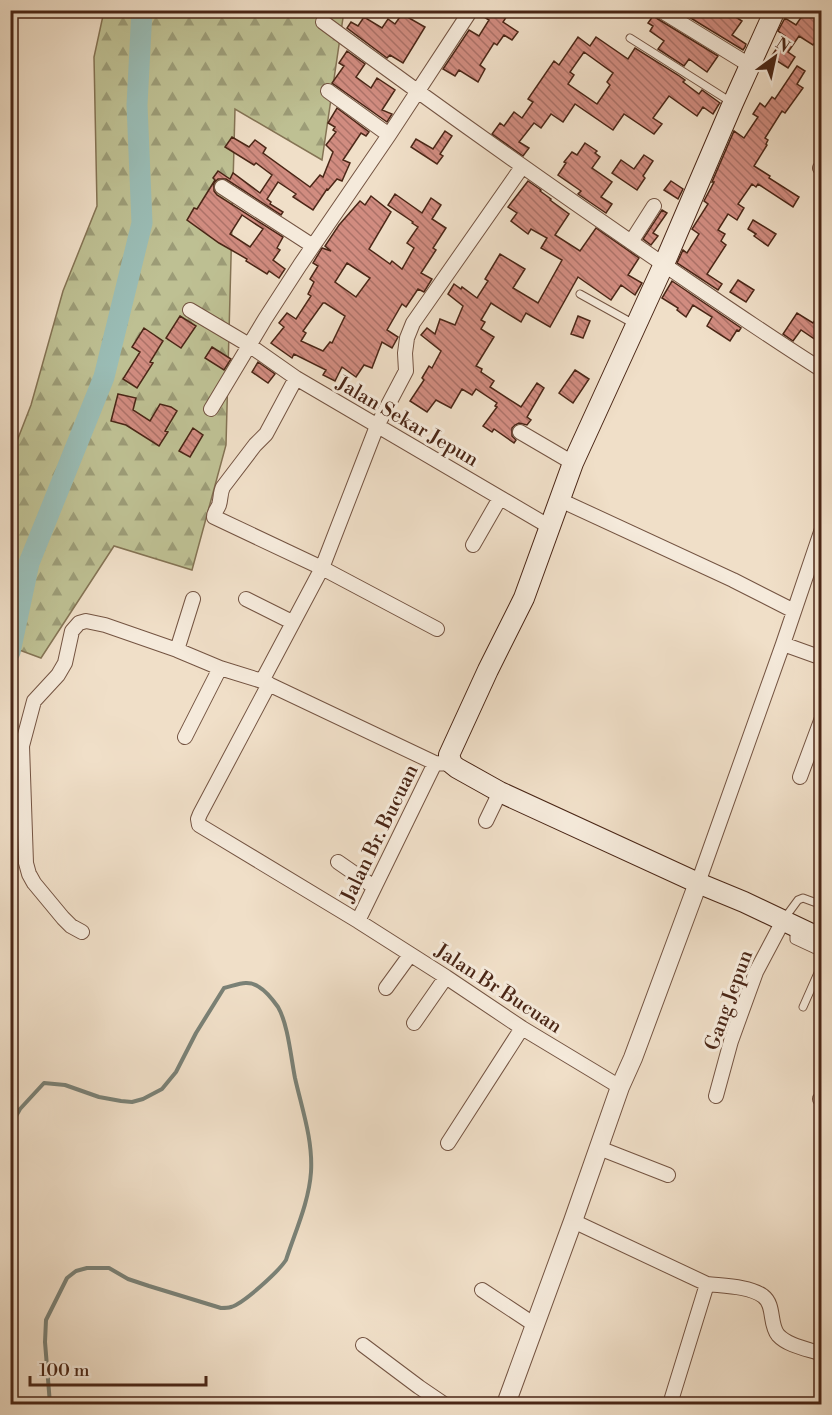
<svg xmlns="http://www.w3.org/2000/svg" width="832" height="1415" font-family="'Libre Bodoni',serif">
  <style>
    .forest { fill: url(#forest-firs); stroke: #847354; stroke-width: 1.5 }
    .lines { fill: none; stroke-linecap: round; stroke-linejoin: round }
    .stream { stroke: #7a8176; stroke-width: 4 }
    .river { stroke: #9abdb6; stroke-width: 21 }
    .building { fill: url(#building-back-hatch); stroke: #4a2616; stroke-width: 1.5; fill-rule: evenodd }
    .service-casing { stroke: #745442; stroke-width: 9 }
    .minor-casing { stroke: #745442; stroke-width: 16 }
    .tertiary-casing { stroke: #745442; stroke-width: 20 }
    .secondary-casing { stroke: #4a2616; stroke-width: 22 }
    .service { stroke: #f5eadb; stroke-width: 7 }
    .minor { stroke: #f5eadb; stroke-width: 14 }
    .tertiary { stroke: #f5eadb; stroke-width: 18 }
    .secondary { stroke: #f5eadb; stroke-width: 20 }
    .labels { text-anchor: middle; stroke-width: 6; stroke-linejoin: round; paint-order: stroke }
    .street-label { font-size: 20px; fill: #4a2616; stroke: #f5eadb }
  </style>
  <defs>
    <pattern id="forest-firs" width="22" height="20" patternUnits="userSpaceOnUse" patternTransform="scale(1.5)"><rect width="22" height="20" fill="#bec093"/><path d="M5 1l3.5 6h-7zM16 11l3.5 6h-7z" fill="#9c9c77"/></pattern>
    <pattern id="building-back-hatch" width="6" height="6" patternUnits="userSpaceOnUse" patternTransform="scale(1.5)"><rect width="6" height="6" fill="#d18c80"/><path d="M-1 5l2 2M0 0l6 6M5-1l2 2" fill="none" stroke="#ac7268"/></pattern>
  </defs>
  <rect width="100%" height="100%" fill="#f0dfc8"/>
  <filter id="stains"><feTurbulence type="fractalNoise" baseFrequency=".00333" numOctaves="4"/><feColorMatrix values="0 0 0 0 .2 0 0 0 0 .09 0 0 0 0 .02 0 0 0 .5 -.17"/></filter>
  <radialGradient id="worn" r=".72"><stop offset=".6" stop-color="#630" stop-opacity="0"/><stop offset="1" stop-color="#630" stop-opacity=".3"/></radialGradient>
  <path class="forest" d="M104 11H344L322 160 235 109 226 445 192 570 114 546 41 658 11 647 10 459 31 405 63 291 97 206 94 57Z"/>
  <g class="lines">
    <path class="stream" d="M10 1122 15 1118 20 1109 44 1083 65 1085 99 1097 121 1101 132 1102 143 1099 162 1089 176 1072 196 1033 224 988C237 985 248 979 259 987 266 991 273 1000 278 1007 288 1024 291 1058 295 1078 302 1109 313 1140 311 1172 309 1202 295 1232 286 1260 278 1272 244 1303 231 1307 228 1308 224 1308 221 1308L149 1286 128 1279 109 1268H87L76 1271 67 1278 46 1320 45 1342 50 1404"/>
    <path class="river" d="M10 652 29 563 104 377 142 223 137 105 142 10"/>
  </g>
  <path class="building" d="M480 10H511L503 22 518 32 512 40 504 35 497 45 494 43 480 65 485 69 478 82 459 70 455 76 443 69 469 30 479 36 489 20 479 14Z
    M687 10H738L734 16 742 21 732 35 746 44 745 47 743 50 684 14Z
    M806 10H822V32L813 45 799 36 788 52 795 57 788 68 771 57 785 36 778 31 785 18 796 25Z
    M402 14 425 27 403 63 390 55 387 58 347 28 351 22 358 26 364 17 382 28 388 19 395 24Z
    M653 16 718 56 707 72 689 59 684 66 658 49 664 41 650 31 653 26 648 23Z
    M578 37 590 46 596 37 628 59 635 48 678 75 685 80 683 82 699 94 702 90 720 103 719 104 713 114 703 107 697 116 669 96 653 118 662 124 654 134 624 114 613 130 575 104 563 122 551 114 541 128 534 123 519 142 529 148 523 156 492 134 500 123 504 126 514 112 522 118 533 102 528 99 554 61 559 65ZM584 52 613 73 607 82 610 85 597 104 568 84 574 75 570 72Z
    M347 51 365 64 356 77 371 88 377 78 395 90 382 110 392 114 387 122 332 83 344 66 339 63Z
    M797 66 805 71 797 84 803 88 785 113 782 111 765 138 768 140 766 144 767 145 754 166 770 176 769 178 799 197 793 207 758 184 756 187 752 184 738 204 744 208 737 220 728 214 718 230 725 234 721 241 726 245 707 274 722 284 718 290 677 263 683 250 687 253 699 234 692 229 708 204 704 201 714 182H712L734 131 744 138 758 117 753 114 760 103 765 107 772 97 775 99Z
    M337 108 369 132 366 136 361 133 343 160 350 163 342 181 337 179 328 190 327 189 313 210 293 197 296 194 278 182 267 199 271 202 270 204 283 212 281 215 226 179H218L214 183V191L217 195 283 237 277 248 280 250 273 260 285 269 279 278 269 271 267 274 246 261 247 259 219 243 187 220 194 208 197 209 215 180 213 178 218 171 230 179 233 173 260 193 272 175 256 163 254 165 225 147 232 137 249 147 255 140 266 148 263 153 310 187 320 175 323 177 333 152 326 145 336 132 333 130 335 127 328 123ZM242 215 263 229 250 247 230 234Z
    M445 131 452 136 440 154 443 156 437 164 411 147 416 139 433 149Z
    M585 143 597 151 595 153 600 157 592 168 612 182 601 197 612 204 606 213 578 194 581 191 558 175 566 163 564 162 572 152 577 155Z
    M644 155 653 161 643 176 645 178 637 190 612 173 621 160 634 169Z
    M528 181 541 190 540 191 551 199 550 200 569 214 555 235 580 251 596 228 639 258 628 275 642 283 635 295 621 285 611 300 578 277 550 327 526 313 521 322 491 303 481 320 485 322 481 329 494 337 476 366 482 369 481 372 494 381 490 387 521 407 537 383 544 388 527 417 531 420 527 425 519 423 515 425 512 428V436L516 440 514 443 494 429 492 432 483 426 497 407 495 406 497 403 476 389 472 395 462 389 451 408 436 400 427 412 410 401 424 380 422 378 429 366 432 368 441 351 421 335 427 328 435 334 440 319 455 325 463 306 448 294 454 284 461 289 462 287 477 298 488 281 485 279 500 254 525 269 513 288 538 303 562 260 541 248 547 238 531 229 528 234 511 221 517 213 508 207Z
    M671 181 683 189 678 199 664 190Z
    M395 194 422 213 431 198 441 205 432 219 446 228 433 248 436 250 421 273 432 279 424 292 418 289 406 307 402 304 387 330 398 337 392 348 382 342 372 368 364 365 356 377 342 367 335 381 323 375 326 370 294 354 292 358 271 343 284 327 279 323 287 313 296 319 311 296 308 294 314 282 310 279 318 266 313 263 322 248 331 251 325 246 339 225 360 201 365 205 371 196 391 212 369 249 390 264 392 261 402 269 414 248 407 243 418 227 412 223 413 222 388 205ZM347 263 370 278 356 297 335 282ZM323 303H325L345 316 332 343 330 342 323 351 301 341 306 333 303 331Z
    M662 210 667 213 653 233 658 236 651 245 643 239Z
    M753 220 776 234 768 246 754 236 756 234 748 229Z
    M738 280 754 290 746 302 730 292Z
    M672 281 741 328 739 331 737 330 730 341 707 326 712 317 693 305 686 317 677 310 678 308 662 298Z
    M822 310V344L801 330 793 341 783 334 797 313 813 323Z
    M180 316 196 326 181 348 166 338Z
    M578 316 590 321 583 338 571 334Z
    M144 328 163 341 150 362 153 363 137 388 123 379 140 352 132 347Z
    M212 347 231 359 224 370 205 358Z
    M258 362 275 374 268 383 252 372Z
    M575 370 589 379 573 403 559 393Z
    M118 394 136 398 133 410 150 421 160 404 171 407 177 411 165 431 168 432 159 446 126 425 111 421Z
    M193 428 203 435 190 457 179 451Z"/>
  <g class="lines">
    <g class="service-casing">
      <path id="service" d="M630 38 731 102
        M580 294 634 324
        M784 919 798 900 803 898 822 905
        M796 928 794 936V940L822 953
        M803 1007 822 964"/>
    </g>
    <g class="minor-casing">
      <path id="minor" d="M660 10 751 66
        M323 22C435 105 548 185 663 264 716 300 768 336 822 370
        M328 91 389 135
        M820 168 822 169
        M222 187 313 246
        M631 242 654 206
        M190 310 249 345 296 378 550 527
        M296 378 266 434 255 445 223 487C220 493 221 499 219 505 217 510 214 512 214 517L322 568 437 629
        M211 409 265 319 300 265 389 135 471 10
        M520 432 573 463
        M560 500 733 580 794 611
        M473 545 500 498
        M246 599 292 622
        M783 644 822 658
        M177 650 193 599
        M262 681 322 568 377 426 406 371 405 353 407 338 413 323 522 167
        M269 684 200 814 198 819 199 825 358 921 446 977 522 1028 620 1087
        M185 737 220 668
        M800 777 822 718
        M486 821 500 792
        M338 862 374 887
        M698 883 783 644 822 529
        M358 921 435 763
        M82 932 71 926 63 918 34 883 29 874 26 863 22 746 34 701 58 675 65 663 72 631 79 623 86 621 105 625 177 650 220 668 262 681 435 763 452 764
        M386 988 410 955
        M414 1023 446 977
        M716 1096 731 1041 756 972 783 921
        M820 1099H822
        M448 1143 522 1028
        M599 1148 668 1175
        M573 1221 707 1284 670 1404
        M707 1284C724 1286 749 1286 763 1296 775 1305 769 1324 778 1335 788 1346 808 1349 822 1354
        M482 1290 535 1325
        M363 1345 419 1387 444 1404"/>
    </g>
    <g class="tertiary-casing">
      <path id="tertiary" d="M506 1404 573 1221 620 1087 633 1058 698 883"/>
    </g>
    <g class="secondary-casing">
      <path id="secondary" d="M775 10 733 103 664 264 573 463 524 598 488 670 449 755 452 764 457 768 500 792 698 883 744 902 822 939"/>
    </g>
    <use href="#service" class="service"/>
    <use href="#minor" class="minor"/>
    <use href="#tertiary" class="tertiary"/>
    <use href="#secondary" class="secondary"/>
  </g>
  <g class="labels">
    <g class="street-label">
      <text transform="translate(408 421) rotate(30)" y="7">Jalan Sekar Jepun</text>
      <text transform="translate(379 833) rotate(-64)" y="7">Jalan Br. Bucuan</text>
      <text transform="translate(499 988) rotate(33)" y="7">Jalan Br Bucuan</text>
      <text transform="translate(728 1000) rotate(-70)" y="7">Gang Jepun</text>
    </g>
  </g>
  <rect width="832" height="1415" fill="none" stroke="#f0dfc8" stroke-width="36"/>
  <rect x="12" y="12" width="808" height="1391" fill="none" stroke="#4a2616" stroke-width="3"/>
  <rect x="18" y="18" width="796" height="1379" fill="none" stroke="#4a2616" stroke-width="1.5"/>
  <g transform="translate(775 57) rotate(33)" stroke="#f5eadb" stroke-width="4.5" paint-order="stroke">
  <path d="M0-4.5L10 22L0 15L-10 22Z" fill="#4a2616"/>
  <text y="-9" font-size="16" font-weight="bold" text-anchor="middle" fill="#4a2616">N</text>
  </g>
  <path d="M30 1376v9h176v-9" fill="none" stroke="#4a2616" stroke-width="3"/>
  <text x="39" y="1376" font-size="18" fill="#4a2616" stroke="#f5eadb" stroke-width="4.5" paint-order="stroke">100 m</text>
  <rect width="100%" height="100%" filter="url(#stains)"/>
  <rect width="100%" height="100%" fill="url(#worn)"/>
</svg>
